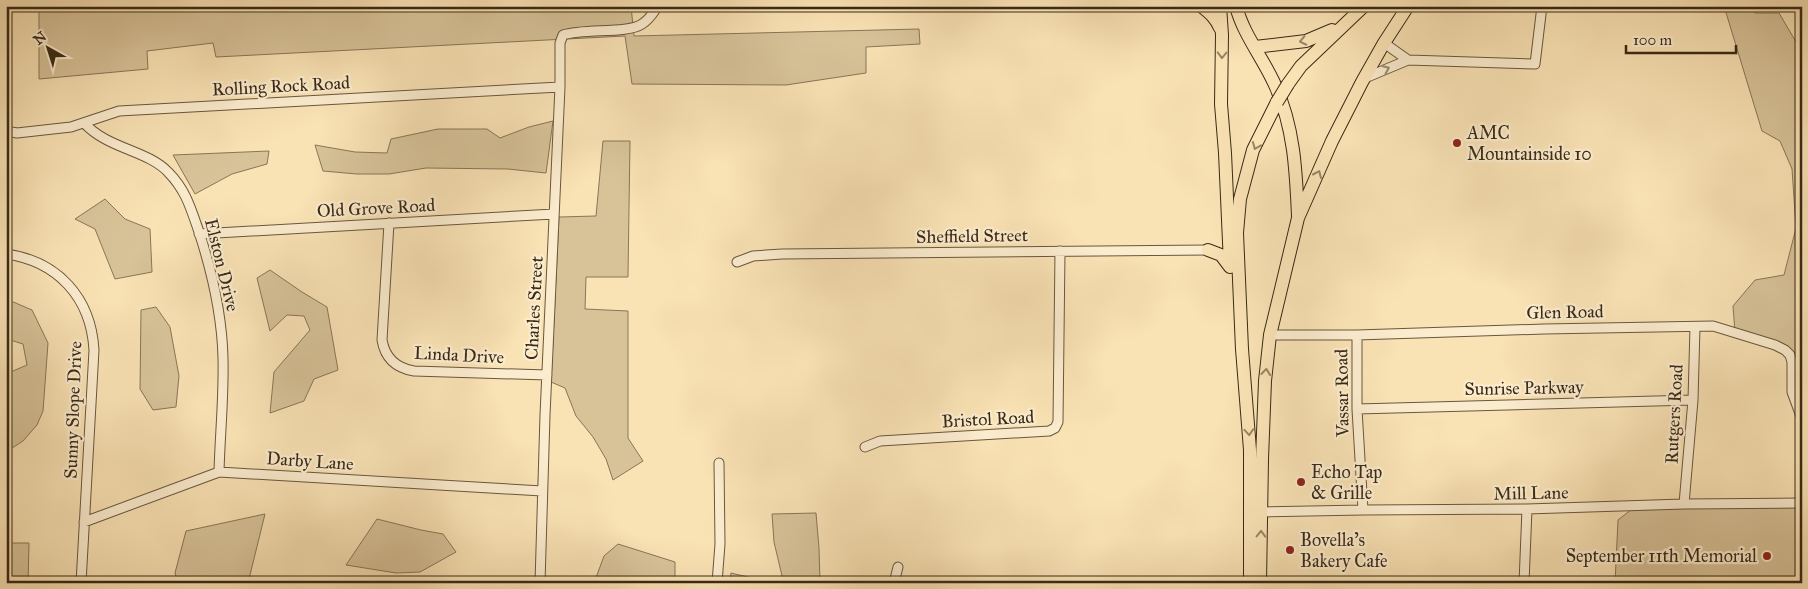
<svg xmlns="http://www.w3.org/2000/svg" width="1808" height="589" font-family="'IM FELL Great Primer',serif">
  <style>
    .green { fill: #d8c399; stroke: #887658 }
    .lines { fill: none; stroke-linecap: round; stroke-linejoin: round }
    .minor-casing { stroke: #69573e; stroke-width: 11 }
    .highway-casing { stroke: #392916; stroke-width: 14 }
    .minor { stroke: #fbecce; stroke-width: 9 }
    .highway { stroke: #f9e2b4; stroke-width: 12 }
    .highway-bridge-casing { stroke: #392916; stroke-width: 14; stroke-linecap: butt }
    .highway-bridge { stroke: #f9e2b4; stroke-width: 12 }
    .oneway { stroke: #998665 }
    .oneway2 { stroke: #9a8a72 }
    .poi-dot { fill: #8f2418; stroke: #fbecce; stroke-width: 2 }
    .labels { text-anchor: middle; stroke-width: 4.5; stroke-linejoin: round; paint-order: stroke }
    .street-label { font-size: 18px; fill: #392916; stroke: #fbecce }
    .poi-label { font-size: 18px; fill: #392916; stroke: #fbecce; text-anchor: start }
  </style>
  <rect width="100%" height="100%" fill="#f9e2b4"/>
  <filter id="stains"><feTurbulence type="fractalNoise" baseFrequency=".004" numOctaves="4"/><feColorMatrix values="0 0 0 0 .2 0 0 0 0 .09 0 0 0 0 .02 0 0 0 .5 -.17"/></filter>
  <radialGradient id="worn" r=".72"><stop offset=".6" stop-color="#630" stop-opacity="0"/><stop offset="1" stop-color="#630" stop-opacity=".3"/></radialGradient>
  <path class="green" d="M39 6H631L634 36 919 29 920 44 866 47V73L786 85 632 84 625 36 216 57 213 43 147 51 148 69 39 79Z
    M1724 6H1754L1755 13H1779L1802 52V358L1735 332 1733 306 1755 280 1784 275 1796 228 1792 169 1780 141 1762 131Z
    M553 121 546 173 508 169 426 168 389 174H357L323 171 315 145 355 152 387 153 391 139 438 129H487L500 138 529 127Z
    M603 141H630L628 277H586L585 309 628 311V438L643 461 613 480 606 459 593 437 576 416 565 388 551 382 559 217 596 216Z
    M269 151 267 164 232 174 195 194 173 155Z
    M105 199 125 219 150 229 152 272 115 279 95 229 75 219Z
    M270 270 302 292 327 307 338 370 314 379 304 401 270 413 274 372 310 330 304 316 287 315 270 331 257 278Z
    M11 301 32 310 48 343 43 411 37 425 23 441 6 452V374L27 365 23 344 7 339 6 307Z
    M156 307 170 327 179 376 176 407 153 410 140 389 141 310Z
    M1802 503V583H1615L1618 520 1636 506Z
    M816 513 819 548 820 583H730L731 573 765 581 783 580 774 542 772 514Z
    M265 514 248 583H178L175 573 186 531Z
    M377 519 421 530 443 534 456 552 420 572 396 573 346 565Z
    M6 543H29L28 583H6Z
    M618 544 675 562V580L664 583H594L604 556Z"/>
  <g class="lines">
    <g class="minor-casing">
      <path id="minor" d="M1384 43 1408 60
        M1365 78 1408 60 1535 64 1542 6
        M84 123C108 149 147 150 168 172 186 190 191 209 199 232 212 272 222 316 223 358 224 396 220 434 219 472
        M6 131 17 133 71 127 119 111 560 87
        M389 223 382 340C385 358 396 368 414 371L547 375
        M199 234 554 214
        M6 254C58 261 91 298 94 350L81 583
        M737 262 753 256 782 254 1208 250
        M1270 335H1357L1544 329 1713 326 1775 345 1785 350 1790 355 1792 362V392L1802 419
        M1357 335V409L1363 510
        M1357 409 1693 400
        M865 447 880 441 1049 431 1055 428 1058 422 1060 251
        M1684 504 1693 400 1695 327
        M1262 512 1363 510 1527 509 1684 504 1802 503
        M84 522 219 472 542 491
        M540 583 545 415 560 87V43L563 35C585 28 627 34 642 24 649 20 653 13 658 6
        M717 583 720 544 719 463
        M894 583 898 567
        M1524 583 1527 509"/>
    </g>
    <g class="highway-casing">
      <path id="highway" d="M1201 6C1210 13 1216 18 1220 28
        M1220 6 1222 35 1221 104 1225 153 1230 264
        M1236 6C1243 34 1263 58 1275 85 1294 127 1296 170 1298 216
        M1255 47 1306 41 1332 30
        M1288 84 1301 66 1364 6
        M1208 250 1221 255 1230 267
        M1250 583V450L1242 349 1237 233 1240 199 1253 150 1277 102
        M1260 583 1262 459 1265 381 1270 335 1298 218 1332 141 1362 82 1384 43 1408 6"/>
    </g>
    <use href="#minor" class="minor"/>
    <use href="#highway" class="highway"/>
    <g class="highway-bridge-casing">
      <path id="highway-bridge" d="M1277 102 1288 84"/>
    </g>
    <use href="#highway-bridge" class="highway-bridge"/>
  </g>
  <defs><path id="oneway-chevron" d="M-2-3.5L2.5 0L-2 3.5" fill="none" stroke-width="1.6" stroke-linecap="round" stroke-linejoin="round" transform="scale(1.25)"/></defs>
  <g class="oneway">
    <use href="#oneway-chevron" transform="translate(1303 41) rotate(168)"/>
    <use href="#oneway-chevron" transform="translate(1222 55) rotate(91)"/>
    <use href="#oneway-chevron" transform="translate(1256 146) rotate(112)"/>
    <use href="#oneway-chevron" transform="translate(1318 174) rotate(-66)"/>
    <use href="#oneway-chevron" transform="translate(1266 372) rotate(-84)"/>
    <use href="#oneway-chevron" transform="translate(1249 432) rotate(86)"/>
    <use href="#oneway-chevron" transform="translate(1261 534) rotate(-89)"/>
  </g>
  <use class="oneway2" href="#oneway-chevron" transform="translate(1386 69) rotate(-23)"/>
  <g class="poi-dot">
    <circle cx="1457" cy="143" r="5"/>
    <circle cx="1301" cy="482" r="5"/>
    <circle cx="1290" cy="550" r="5"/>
    <circle cx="1767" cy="556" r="5"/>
  </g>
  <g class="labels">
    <g class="street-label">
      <text transform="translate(281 86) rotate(-3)" y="6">Rolling Rock Road</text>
      <text transform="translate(376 208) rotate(-3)" y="6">Old Grove Road</text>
      <text transform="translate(972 236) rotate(-1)" y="6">Sheffield Street</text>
      <text transform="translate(222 265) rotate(76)" y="6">Elston Drive</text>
      <text transform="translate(534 308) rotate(-87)" y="6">Charles Street</text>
      <text transform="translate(1565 312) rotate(-1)" y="6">Glen Road</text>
      <text transform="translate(459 355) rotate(3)" y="6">Linda Drive</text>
      <text transform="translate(1524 388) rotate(-1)" y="6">Sunrise Parkway</text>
      <text transform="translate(1342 393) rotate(-91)" y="6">Vassar Road</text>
      <text transform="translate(73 410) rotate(-88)" y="6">Sunny Slope Drive</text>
      <text transform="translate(1674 414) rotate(-87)" y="6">Rutgers Road</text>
      <text transform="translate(988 419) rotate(-3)" y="6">Bristol Road</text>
      <text transform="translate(310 461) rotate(4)" y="6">Darby Lane</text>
      <text transform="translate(1531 493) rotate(-1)" y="6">Mill Lane</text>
    </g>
    <g class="poi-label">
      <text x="1467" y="139">AMC<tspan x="1467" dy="21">Mountainside 10</tspan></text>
      <text x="1311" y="478">Echo Tap<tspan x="1311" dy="21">&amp; Grille</tspan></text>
      <text x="1300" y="546">Bovella's<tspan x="1300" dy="21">Bakery Cafe</tspan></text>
      <text x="1757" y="562" text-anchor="end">September 11th Memorial</text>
    </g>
  </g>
  <rect width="1808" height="589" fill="none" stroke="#f9e2b4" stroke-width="25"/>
  <rect x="8" y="8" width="1793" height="574" fill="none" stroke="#392916" stroke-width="2.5"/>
  <rect x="12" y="12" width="1783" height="564" fill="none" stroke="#392916"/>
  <g transform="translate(48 48) rotate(321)" stroke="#fbecce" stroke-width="4" paint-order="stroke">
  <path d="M0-4L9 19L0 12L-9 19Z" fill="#392916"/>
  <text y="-8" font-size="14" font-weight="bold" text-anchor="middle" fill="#392916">N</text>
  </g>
  <path d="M1626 45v8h110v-8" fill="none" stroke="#392916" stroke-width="2.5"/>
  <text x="1633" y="45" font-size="15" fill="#392916" stroke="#fbecce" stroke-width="4" paint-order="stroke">100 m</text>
  <rect width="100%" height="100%" filter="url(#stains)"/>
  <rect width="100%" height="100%" fill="url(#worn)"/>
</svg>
